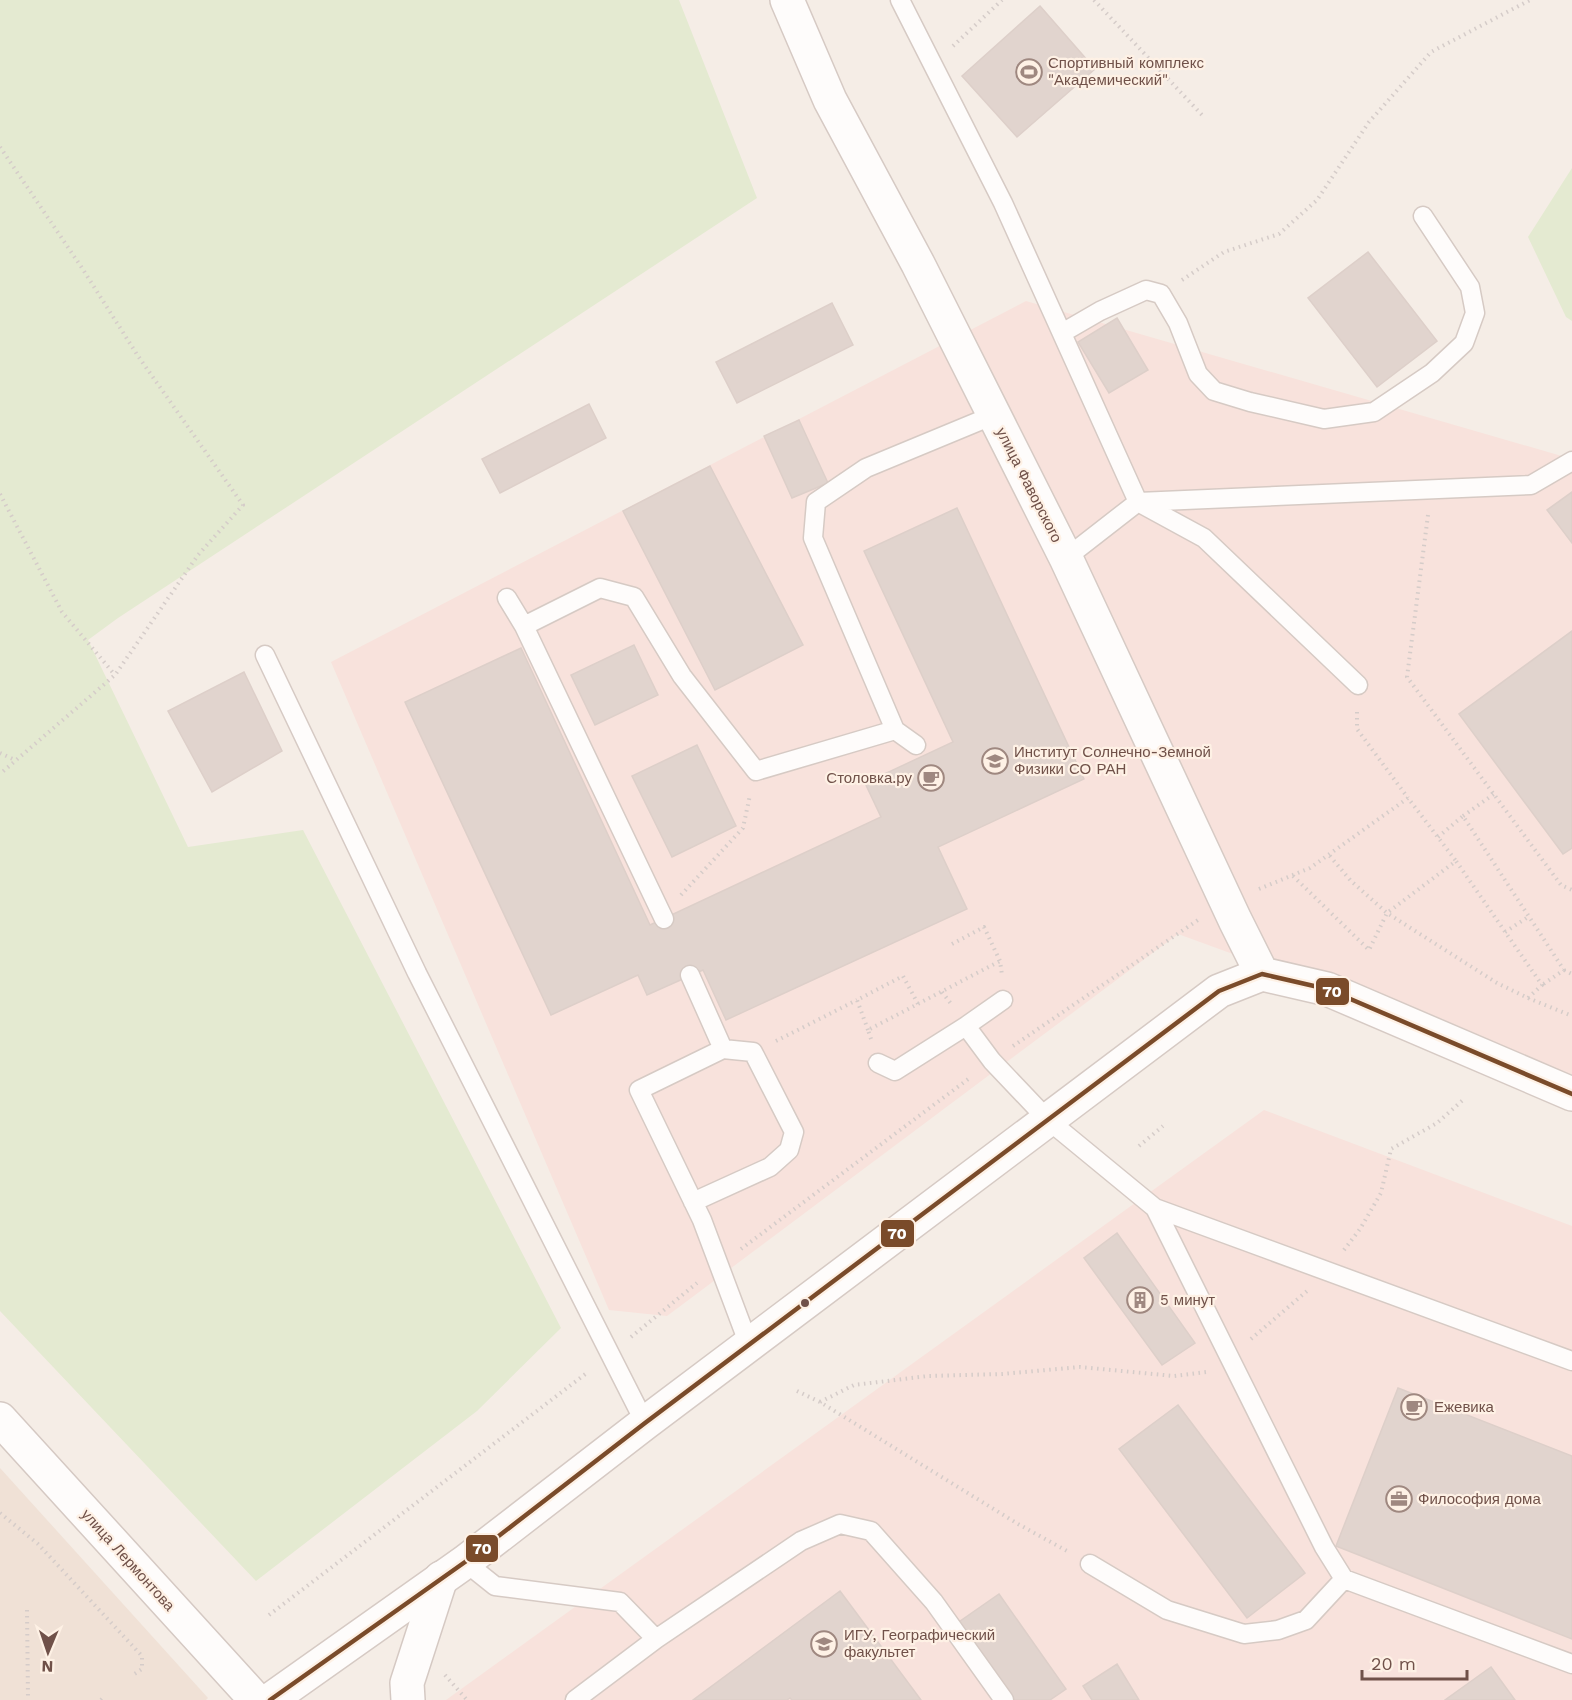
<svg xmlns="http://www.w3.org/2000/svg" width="1572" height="1700" font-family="'Work Sans',sans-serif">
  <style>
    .residential { fill: #f0e1d6 }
    .commercial { fill: #f8e2dc }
    .green { fill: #e4ead1 }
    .building { fill: #e1d4ce; stroke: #ddcfc9; stroke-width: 1.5 }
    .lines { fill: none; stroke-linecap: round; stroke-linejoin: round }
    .service-casing { stroke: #d6cac4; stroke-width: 21 }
    .tertiary-casing { stroke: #d6cac4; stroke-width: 36 }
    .secondary-casing { stroke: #d5c9c3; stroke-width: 36 }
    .path { stroke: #d5ccc9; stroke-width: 4; stroke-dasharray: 1.5 4.5; stroke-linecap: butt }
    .service { stroke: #fefcfb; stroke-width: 18 }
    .tertiary { stroke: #fefcfb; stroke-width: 33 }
    .secondary { stroke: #fefcfb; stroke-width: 33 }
    .bus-1-casing { stroke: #fef1e5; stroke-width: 9 }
    .bus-1 { stroke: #7a4b2a; stroke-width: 4.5 }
    .bus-dot { fill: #705149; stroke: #fef1e5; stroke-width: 2 }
    .labels { text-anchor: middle; stroke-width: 4.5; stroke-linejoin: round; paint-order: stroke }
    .poi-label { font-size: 15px; fill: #705149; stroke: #fef1e5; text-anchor: start }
    .street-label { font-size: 15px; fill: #705149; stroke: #fef1e5 }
    .line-badge { stroke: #fef1e5; stroke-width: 2 }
    .badge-label { font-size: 16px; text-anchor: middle; font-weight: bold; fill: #fff }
  </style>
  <rect width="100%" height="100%" fill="#f5ede6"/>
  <path class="residential" d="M0 1468 208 1698 206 1700H0Z"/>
  <path class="commercial" d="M1026 301 1572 459V1078L1178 934 667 1316 609 1310 331 662Z
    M1264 1110 1572 1226V1700H446Z"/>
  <path class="green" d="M0 0H679L757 198 118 618 88 640 188 847 303 830 561 1328 477 1411 256 1581 0 1311Z
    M1572 168V321L1566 317 1528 237Z"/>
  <path class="building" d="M1040 6 1095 69 1017 137 962 76Z
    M1368 252 1437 341 1377 387 1308 298Z
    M832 303 853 345 737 403 716 362Z
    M1117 318 1148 370 1109 393 1078 342Z
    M589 404 606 438 500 493 482 459Z
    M799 420 828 483 792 498 764 436Z
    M710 466 803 645 715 690 623 511Z
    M1572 492V543L1547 510Z
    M957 508 1084 779 938 847 967 909 726 1020 703 970 647 995 638 975 551 1015 405 702 521 648 650 925 881 817 865 783 953 742 864 551Z
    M1572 631V848L1563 854 1459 714Z
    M634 645 658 695 595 725 571 675Z
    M244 672 282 751 212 792 168 711Z
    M697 745 736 826 672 857 632 776Z
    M1117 1233 1195 1343 1162 1365 1084 1258Z
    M1398 1388 1572 1456V1639L1336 1546Z
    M1178 1405 1305 1573 1247 1618 1119 1449Z
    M840 1591 921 1700H792L790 1698 787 1700H693Z
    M999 1594 1066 1689 1050 1700H1011L956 1624Z
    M1117 1664 1139 1700H1092L1083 1686Z
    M1491 1667 1515 1700H1445Z"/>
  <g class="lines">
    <g class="service-casing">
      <path id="service" d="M900 0 1003 203 1138 502 1204 538 1358 685
        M1062 333 1100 311 1146 290 1161 294 1178 323 1198 374 1214 391 1250 402 1324 419 1374 412 1432 373 1464 343 1475 313 1470 287 1423 216
        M1066 558 1138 502 1531 485 1572 461
        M507 598 524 626 664 919
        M524 626 600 588 634 597 682 676 756 771 895 730
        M265 655 417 973 645 1423
        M916 745 895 730 813 538 816 502 866 468 994 415
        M690 975 723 1049 639 1090 702 1220 749 1345
        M966 1026 1003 1000
        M878 1063 895 1071 966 1026 992 1061 1048 1120 1155 1208 1572 1361
        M693 1202 770 1167 789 1150 794 1132 753 1052 723 1049
        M1155 1208 1324 1547 1344 1579 1572 1664
        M465 1562 495 1586 620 1602 656 1639 801 1541 840 1524 871 1531 934 1602 1004 1700
        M1090 1564 1167 1610 1244 1634 1278 1630 1306 1620 1344 1579
        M575 1700 656 1639"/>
    </g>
    <g class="tertiary-casing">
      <path id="tertiary" d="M787 0 830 100 918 264 1066 558 1235 920 1262 974
        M270 1700 465 1562 645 1423 1219 991 1262 974 1327 989 1572 1094"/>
    </g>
    <g class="secondary-casing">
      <path id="secondary" d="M0 1419 256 1700
        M408 1700 407 1683 441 1578"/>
    </g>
    <path class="path" d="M1094 0 1202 115
      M953 46 1002 0
      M0 147 82 268 138 356 243 505 198 555 115 675 0 774
      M1182 280 1224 252 1279 234 1317 200 1369 122 1431 52 1530 0
      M0 494 62 612 115 675
      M1428 515 1407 677 1561 885 1572 890
      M1357 712V729L1408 798
      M0 753 15 760
      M1463 816 1494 794
      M1438 837 1463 816 1564 970 1542 985
      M1293 876 1369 950 1387 913 1456 861 1542 985 1528 998 1497 983 1387 913 1351 881 1329 855
      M1259 889 1310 868 1408 798 1456 861
      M681 895 743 828 750 795
      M1505 932 1528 917
      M952 944 984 927 1000 961 1002 975
      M1564 970 1572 974
      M942 992 952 1005
      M1528 998 1572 1016
      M868 1030 857 1000 903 976 918 1004
      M871 1039 868 1030 1000 961
      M776 1041 857 1000
      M1013 1046 1198 920
      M1139 1146 1163 1126
      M741 1249 971 1077
      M1344 1250 1360 1229 1381 1193 1391 1149 1437 1123 1463 1100
      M631 1337 697 1283
      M1251 1339 1307 1291
      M797 1391 820 1402 1018 1524 1067 1551
      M820 1402 854 1385 928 1376 1002 1374 1080 1367 1174 1376 1206 1372
      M0 1513 38 1544 142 1656V1669L133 1675
      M27 1610 28 1700
      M269 1615 588 1372
      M445 1675 467 1700
      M101 1700 103 1698"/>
    <use href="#service" class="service"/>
    <use href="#tertiary" class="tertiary"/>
    <use href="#secondary" class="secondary"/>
    <g class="bus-1-casing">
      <path id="bus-1" d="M270 1700 465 1562 645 1423 1219 991 1262 974 1327 989 1572 1094"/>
    </g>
    <use href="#bus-1" class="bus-1"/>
  </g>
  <defs>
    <g id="stadium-ring" transform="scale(1.35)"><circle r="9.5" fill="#fef1e5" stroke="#9f8880" stroke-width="1.5"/><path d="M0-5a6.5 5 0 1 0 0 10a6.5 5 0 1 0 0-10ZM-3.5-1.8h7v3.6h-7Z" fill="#9f8880"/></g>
    <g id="university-ring" transform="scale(1.35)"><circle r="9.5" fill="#fef1e5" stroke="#9f8880" stroke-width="1.5"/><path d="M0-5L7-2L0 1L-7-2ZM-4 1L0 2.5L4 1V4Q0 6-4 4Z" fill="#9f8880"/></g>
    <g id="cafe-ring" transform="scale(1.35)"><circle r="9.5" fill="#fef1e5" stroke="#9f8880" stroke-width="1.5"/><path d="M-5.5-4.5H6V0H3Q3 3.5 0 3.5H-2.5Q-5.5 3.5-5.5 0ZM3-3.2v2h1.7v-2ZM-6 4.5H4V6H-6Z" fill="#9f8880"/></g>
    <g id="building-ring" transform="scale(1.35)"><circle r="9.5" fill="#fef1e5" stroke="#9f8880" stroke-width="1.5"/><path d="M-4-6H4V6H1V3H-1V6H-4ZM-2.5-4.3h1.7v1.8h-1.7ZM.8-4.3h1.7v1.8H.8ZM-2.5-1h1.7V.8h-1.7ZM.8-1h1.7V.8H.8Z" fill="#9f8880"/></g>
    <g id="office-ring" transform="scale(1.35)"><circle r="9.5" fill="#fef1e5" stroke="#9f8880" stroke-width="1.5"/><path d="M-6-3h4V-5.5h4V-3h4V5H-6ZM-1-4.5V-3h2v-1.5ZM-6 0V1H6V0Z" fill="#9f8880"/></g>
  </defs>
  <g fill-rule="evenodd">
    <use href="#stadium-ring" x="1029" y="72"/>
    <use href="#university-ring" x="995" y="761"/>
    <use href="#cafe-ring" x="931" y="778"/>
    <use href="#building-ring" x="1140" y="1300"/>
    <use href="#cafe-ring" x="1414" y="1407"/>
    <use href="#office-ring" x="1399" y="1499"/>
    <use href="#university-ring" x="824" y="1644"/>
  </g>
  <circle class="bus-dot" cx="805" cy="1303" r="5"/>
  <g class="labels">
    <g class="poi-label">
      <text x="1048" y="68">Спортивный комплекс<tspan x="1048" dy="17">"Академический"</tspan></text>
      <text x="1014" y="757">Институт Солнечно-Земной<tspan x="1014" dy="17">Физики СО РАН</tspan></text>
      <text x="912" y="783" text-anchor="end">Столовка.ру</text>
      <text x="1160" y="1305">5 минут</text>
      <text x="1434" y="1412">Ежевика</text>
      <text x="1418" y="1504">Философия дома</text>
      <text x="844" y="1640">ИГУ, Географический<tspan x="844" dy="17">факультет</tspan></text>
    </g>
    <g class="street-label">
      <text transform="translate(1029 485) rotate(63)" y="5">улица Фаворского</text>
      <text transform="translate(128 1560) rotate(48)" y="5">улица Лермонтова</text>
    </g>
  </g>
  <g class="line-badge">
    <rect x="1315" y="977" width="35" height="29" rx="6" fill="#7a4b2a"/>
    <rect x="880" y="1219" width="35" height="29" rx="6" fill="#7a4b2a"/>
    <rect x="465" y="1534" width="34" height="29" rx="6" fill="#7a4b2a"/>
  </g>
  <g class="badge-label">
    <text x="1332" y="997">70</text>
    <text x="897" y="1239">70</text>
    <text x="482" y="1554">70</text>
  </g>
  <g transform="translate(48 1652) rotate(182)" stroke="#fef1e5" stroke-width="4.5" paint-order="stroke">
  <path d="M0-4.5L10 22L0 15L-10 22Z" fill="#705149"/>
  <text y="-9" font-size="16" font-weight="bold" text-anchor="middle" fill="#705149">N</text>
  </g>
  <path d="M1362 1670v9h105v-9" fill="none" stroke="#705149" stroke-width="3"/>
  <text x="1371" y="1670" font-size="18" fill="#705149" stroke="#fef1e5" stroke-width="4.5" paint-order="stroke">20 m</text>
</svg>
